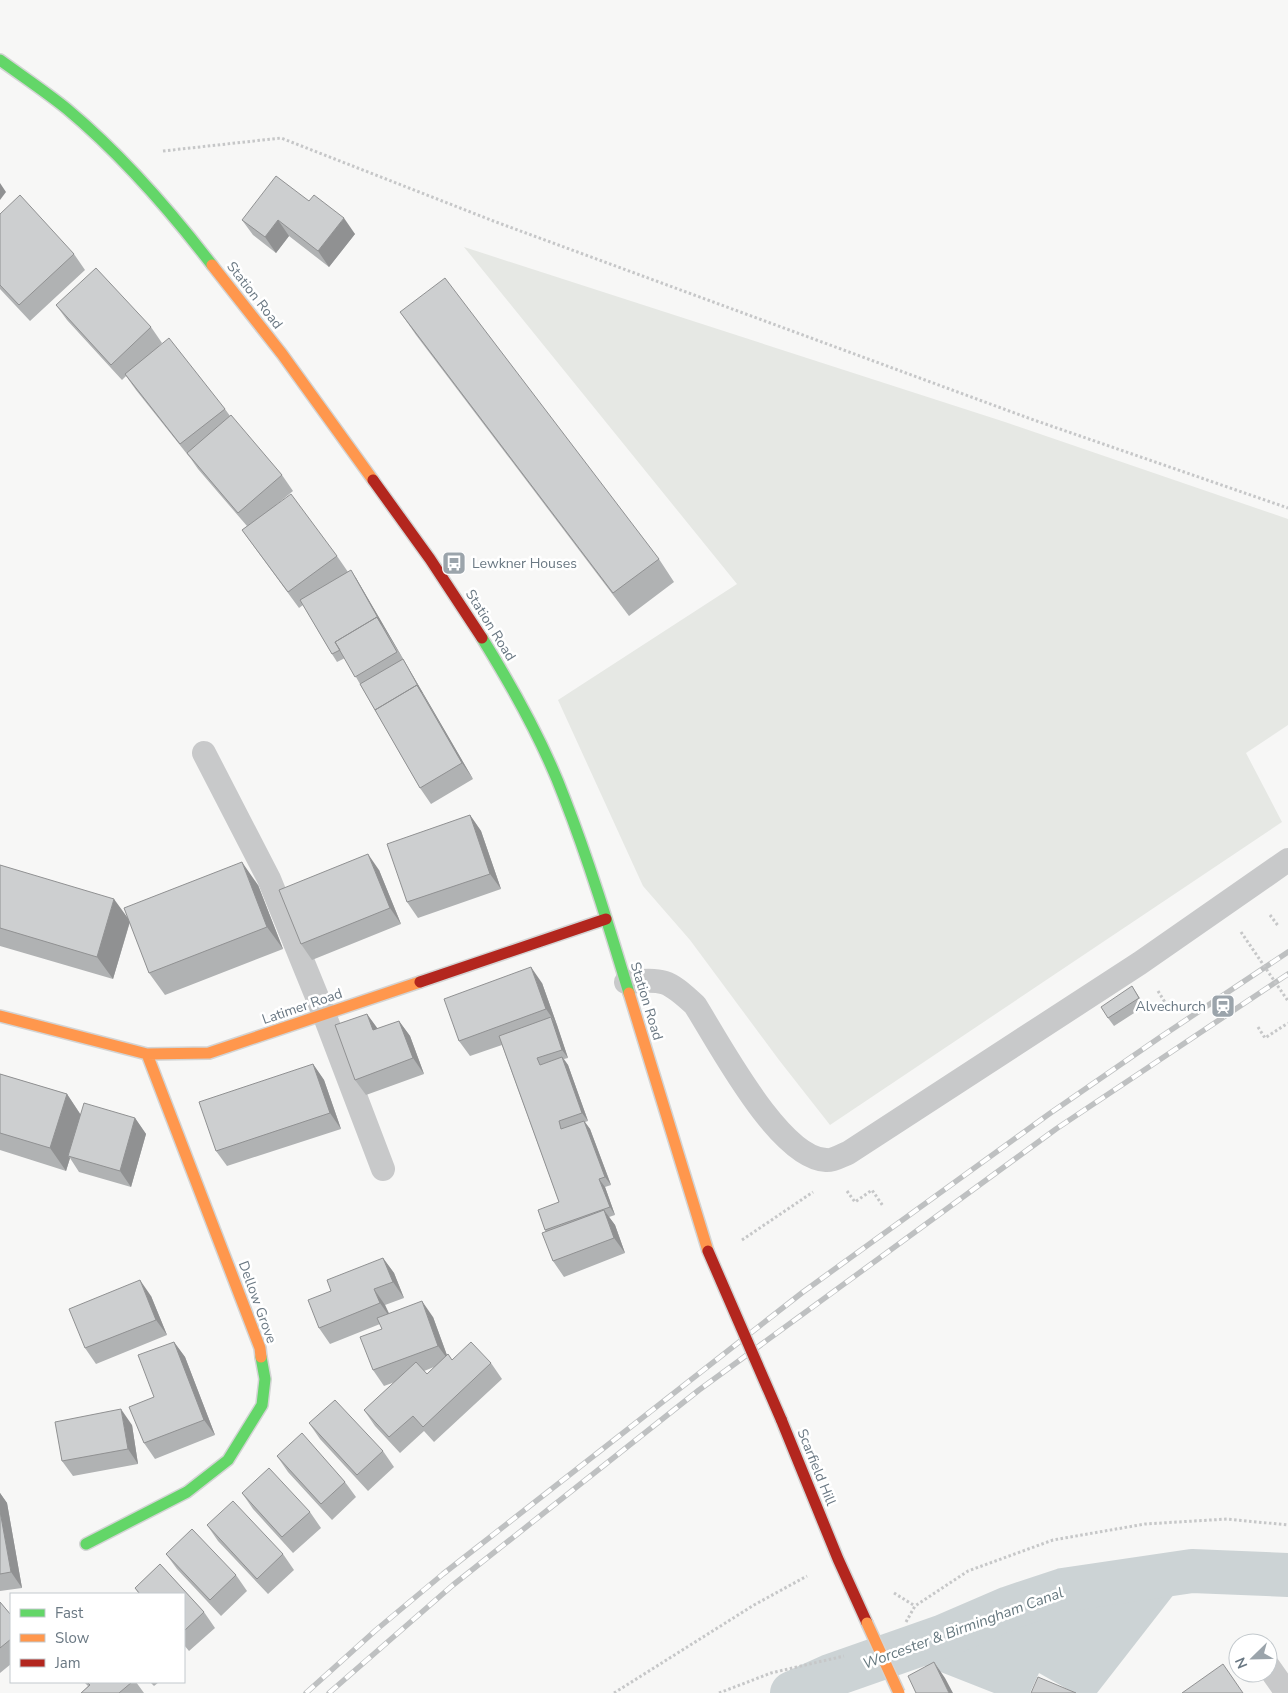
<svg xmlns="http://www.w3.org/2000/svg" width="1288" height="1693" font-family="'Nunito Sans',sans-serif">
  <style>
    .green { fill: #e6e8e4 }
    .water { fill: #ccd3d5 }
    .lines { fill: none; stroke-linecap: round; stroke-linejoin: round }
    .canal { stroke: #ccd3d5; stroke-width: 44 }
    .fast-casing { stroke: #d3d4d4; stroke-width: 14 }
    .slow-casing { stroke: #d3d4d4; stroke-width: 14 }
    .jam-casing { stroke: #d3d4d4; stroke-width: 14 }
    .path { stroke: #c6c7c8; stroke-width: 3; stroke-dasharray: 2.5 2.5; stroke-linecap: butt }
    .lane { stroke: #c8c9ca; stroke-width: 24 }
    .fast { stroke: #63d668; stroke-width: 11 }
    .slow { stroke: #ff974d; stroke-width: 11 }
    .jam { stroke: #b3261e; stroke-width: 11 }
    .rail-casing { stroke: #bec0c1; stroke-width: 5.5 }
    .rail { stroke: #fff; stroke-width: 4; stroke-dasharray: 11; stroke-linecap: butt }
    .slow-bridge-casing { stroke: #d3d4d4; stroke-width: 14; stroke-linecap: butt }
    .jam-bridge-casing { stroke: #d3d4d4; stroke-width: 14; stroke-linecap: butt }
    .path-bridge { stroke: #c6c7c8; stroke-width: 3; stroke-dasharray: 2.5 2.5; stroke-linecap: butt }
    .slow-bridge { stroke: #ff974d; stroke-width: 11 }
    .jam-bridge { stroke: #b3261e; stroke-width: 11 }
    .wall { fill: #b0b2b3; fill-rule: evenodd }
    .shaded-wall { fill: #909192 }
    .building { fill: #cdcfd0; stroke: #909192 }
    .labels { text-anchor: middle; stroke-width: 5; stroke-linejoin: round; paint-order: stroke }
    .street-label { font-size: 14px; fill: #6a7883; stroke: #fff }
    .poi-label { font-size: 14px; fill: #6a7883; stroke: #fff; text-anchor: start }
    .water-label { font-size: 15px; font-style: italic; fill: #66787f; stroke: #fff }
  </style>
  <rect width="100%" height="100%" fill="#f7f7f6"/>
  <path class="green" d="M464 247 1005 422 1288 519V725L1246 753 1282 822 830 1125 779 1060 690 940 643 886 558 700 737 584Z"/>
  <path class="water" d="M1192 1571 1097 1693H1074L1039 1673 1030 1693H994L895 1654 944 1636 1009 1608 1063 1590Z"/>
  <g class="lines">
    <path class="canal" d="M792 1693 830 1676 944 1636 1009 1608 1063 1590 1192 1571 1288 1575"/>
    <g class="fast-casing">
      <path id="fast" d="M0 60C22 76 46 92 67 109 122 155 169 209 212 265
        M482 638C513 688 543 741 564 797 589 861 609 927 629 993
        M86 1544 187 1492 228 1460 262 1405 265 1379 261 1357"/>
    </g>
    <g class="slow-casing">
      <path id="slow" d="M212 265 282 354 373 480
        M629 993 708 1251
        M0 1016 147 1054 209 1053 420 982
        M147 1054 260 1348 261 1357"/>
    </g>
    <g class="jam-casing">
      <path id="jam" d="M373 480 430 559 482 638
        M420 982 606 919
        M781 1419 838 1559 867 1623"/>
    </g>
    <path class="path" d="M163 151 281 138 496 222 1031 419 1288 508
      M1270 915 1279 927
      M1158 991 1166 1004
      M1258 1027 1265 1038 1288 1023
      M847 1191 855 1202 872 1190 883 1206
      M742 1240 813 1192
      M894 1593 915 1606
      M906 1622 915 1606 968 1571 1053 1540 1145 1524 1227 1519 1288 1525
      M614 1693 754 1605 807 1576
      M719 1693 771 1673 844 1656"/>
    <path class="lane" d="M204 753 269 879 324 1014 383 1169
      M626 982C664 979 667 979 695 1005 719 1043 779 1158 826 1160 833 1161 842 1155 848 1153L1140 963 1288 860
      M1268 1666 1287 1693"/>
    <use href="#fast" class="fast"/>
    <use href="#slow" class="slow"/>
    <use href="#jam" class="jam"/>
    <g class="rail-casing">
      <path id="rail" d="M306 1693 376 1630 443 1574 803 1292 1049 1114 1159 1038 1288 952
        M329 1693 453 1585 699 1390 1056 1129 1288 974"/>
    </g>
    <use href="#rail" class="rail"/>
    <g class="slow-bridge-casing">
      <path id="slow-bridge" d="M867 1623 899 1693"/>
    </g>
    <g class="jam-bridge-casing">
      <path id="jam-bridge" d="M708 1251 781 1419"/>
    </g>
    <path class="path-bridge" d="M1241 932 1288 1001"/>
    <use href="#slow-bridge" class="slow-bridge"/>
    <use href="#jam-bridge" class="jam-bridge"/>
  </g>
  <path class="wall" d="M309 201 355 234 329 267 289 236 276 253 253 235 242 220Z
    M0 214 74 254 85 270 30 321 0 289Z
    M56 305 151 327 162 343 152 353 225 409 230 416 282 475 293 491 276 505 337 556 348 572 356 578 473 779 431 804 420 788 345 658 337 662 332 654 303 605 299 608 242 530 247 526 198 469 191 459 136 390 126 376 122 380 67 320Z
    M400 312 659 559 674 582 629 616 416 335Z
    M470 815 481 831 501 889 418 918 407 902Z
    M0 865 129 919 258 885 283 949 165 995 149 973 130 922 113 979 0 946Z
    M379 870 401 924 312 960 301 944Z
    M542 983 557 1025 568 1058 564 1059 568 1065 588 1121 585 1122 590 1129 611 1185 605 1187 615 1215 609 1217 615 1225 625 1253 564 1277 553 1261 545 1230 559 1202 502 1045 470 1056 459 1041Z
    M1132 986 1145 1006 1114 1026 1108 1018Z
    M367 1014 377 1029 399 1021 410 1036 424 1074 366 1095 355 1080Z
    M313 1064 324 1080 341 1129 227 1166 216 1151Z
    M0 1074 67 1094 81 1115 135 1118 146 1134 131 1187 79 1172 70 1158 66 1171 0 1150Z
    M383 1258 394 1273 404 1298 385 1305 389 1313 433 1317 447 1355 452 1360 491 1363 502 1379 434 1442 424 1431 400 1453 375 1426 364 1410 395 1382 384 1386 373 1370 382 1329 380 1324 330 1344 319 1328 331 1291ZM434 1367 427 1374 424 1371Z
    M151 1296 167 1335 96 1364 85 1348Z
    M174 1342 185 1357 215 1435 155 1459 144 1443 154 1397Z
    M309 1423 383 1451 394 1467 368 1491 320 1439Z
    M132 1425 138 1464 73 1476 62 1461Z
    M277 1456 345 1482 356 1497 332 1520 288 1472Z
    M0 1493 7 1503 22 1588 0 1591Z
    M242 1493 310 1512 321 1528 293 1553 253 1509Z
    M207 1525 283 1554 294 1570 268 1594 218 1541Z
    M166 1554 236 1575 247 1591 221 1616 177 1569Z
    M160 1564 204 1612 215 1628 189 1651 184 1645V1594H139L135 1588Z
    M0 1602 11 1615V1664L0 1673Z
    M84 1682H136L144 1693H81L88 1686Z
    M150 1682H159L154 1686Z"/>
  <path class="shaded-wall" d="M0 183 6 192 0 200Z
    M344 218 355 234 329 267 318 251Z
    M278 220 289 236 276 253 265 237Z
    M351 570 356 578 473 779 462 763 403 659 377 617Z
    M470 815 481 831 501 889 490 874Z
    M368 854 379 870 401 924 390 908Z
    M242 862 258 885 283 949 267 927Z
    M114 899 130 921 113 979 97 957Z
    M531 967 542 983 557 1025 546 1009Z
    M367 1014 378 1029 373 1030Z
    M551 1017 557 1025 568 1058 562 1050Z
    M399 1021 410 1036 424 1074 413 1058Z
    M562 1057 568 1065 588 1121 582 1113Z
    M313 1064 324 1080 341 1129 330 1113Z
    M67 1094 82 1117 68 1156 70 1158 66 1171 50 1148Z
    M135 1118 146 1134 131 1187 120 1171Z
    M584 1121 590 1129 611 1185 605 1177Z
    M599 1179 605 1187 615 1215 610 1207Z
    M604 1210 615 1225 625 1253 614 1238Z
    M383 1258 394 1273 404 1298 393 1282Z
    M140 1280 151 1296 167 1335 156 1320Z
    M374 1289 385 1305 391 1319 380 1303Z
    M422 1301 433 1317 449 1361 438 1346Z
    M174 1342 185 1357 215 1435 204 1420Z
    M121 1409 132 1425 138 1464 128 1449Z
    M0 1493 7 1503 22 1588 11 1572 0 1511Z
    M934 1662 945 1678 953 1693H949Z"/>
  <path class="building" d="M276 176 309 201 314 195 344 218 318 251 278 220 265 237 242 220Z
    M20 195 74 254 19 305 0 285V214Z
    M96 268 151 327 111 365 56 305Z
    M445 278 659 559 613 593 400 312Z
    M169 338 225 409 180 444 125 374Z
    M231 415 282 475 238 513 187 453Z
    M291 494 337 556 288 592 242 530Z
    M351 570 382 625 377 617 335 642 340 650 332 654 300 600Z
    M377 617 397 652 355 677 335 642Z
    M403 659 422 693 417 685 375 710 360 684Z
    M417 685 462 763 420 788 375 710Z
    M470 815 490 874 407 902 387 844Z
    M368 854 390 908 301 944 279 890Z
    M242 862 267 927 149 973 124 908Z
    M0 865 114 899 97 957 0 928Z
    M531 967 546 1009 459 1041 444 999Z
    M1132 986 1139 998 1108 1018 1101 1007Z
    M367 1014 373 1030 399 1021 413 1058 355 1080 335 1025Z
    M551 1017 562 1050 537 1058 540 1065 562 1057 582 1113 559 1121 561 1129 584 1121 605 1177 599 1179 610 1207 545 1230 538 1210 559 1202 499 1036Z
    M313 1064 330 1113 216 1151 199 1102Z
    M0 1074 67 1094 50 1148 0 1133Z
    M84 1103 135 1118 120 1171 68 1156Z
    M604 1210 614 1238 553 1261 542 1233Z
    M383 1258 393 1282 374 1289 380 1303 319 1328 308 1300 331 1291 327 1280Z
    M140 1280 156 1320 85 1348 69 1309Z
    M422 1301 438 1346 373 1370 360 1337 382 1329 377 1318Z
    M174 1342 204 1420 144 1443 129 1407 154 1397 138 1355Z
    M471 1342 491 1363 423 1427 413 1416 389 1437 364 1410 416 1362 427 1374 448 1354 452 1360Z
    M335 1400 383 1451 357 1475 309 1423Z
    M121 1409 128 1449 62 1461 55 1422Z
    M302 1433 345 1482 321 1504 277 1456Z
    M269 1468 310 1512 282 1537 242 1493Z
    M233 1501 283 1554 257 1579 207 1525Z
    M0 1511 11 1572 0 1574Z
    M192 1529 236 1575 210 1600 166 1554Z
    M160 1564 204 1612 184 1631V1594H140L135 1588Z
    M0 1602 11 1615V1639L0 1648Z
    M934 1662 949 1693H916L908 1676Z
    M1223 1664 1243 1693H1182Z
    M1038 1677 1076 1693H1031Z
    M87 1682H132L119 1693H81L90 1685Z"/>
  <defs>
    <g id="bus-square" transform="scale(1.25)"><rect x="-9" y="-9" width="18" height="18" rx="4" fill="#9ba4ab" stroke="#fff"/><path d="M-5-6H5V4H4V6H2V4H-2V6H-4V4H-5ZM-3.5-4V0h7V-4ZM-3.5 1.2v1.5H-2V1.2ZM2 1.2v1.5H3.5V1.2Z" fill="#fff"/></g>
    <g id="station-square" transform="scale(1.25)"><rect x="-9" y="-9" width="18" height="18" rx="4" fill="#9ba4ab" stroke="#fff"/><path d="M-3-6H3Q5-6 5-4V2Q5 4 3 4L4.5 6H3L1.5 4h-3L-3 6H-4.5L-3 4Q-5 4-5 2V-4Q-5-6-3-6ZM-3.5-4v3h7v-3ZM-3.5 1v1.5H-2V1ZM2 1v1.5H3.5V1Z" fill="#fff"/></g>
  </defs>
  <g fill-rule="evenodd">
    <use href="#bus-square" x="454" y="563"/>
    <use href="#station-square" x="1223" y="1006"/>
  </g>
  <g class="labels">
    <g class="street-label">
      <text transform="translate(255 295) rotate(52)" y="5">Station Road</text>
      <text transform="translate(491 625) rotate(58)" y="5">Station Road</text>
      <text transform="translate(647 1001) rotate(73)" y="5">Station Road</text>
      <text transform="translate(302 1006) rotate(-19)" y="5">Latimer Road</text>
      <text transform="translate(258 1302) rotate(70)" y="5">Dellow Grove</text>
      <text transform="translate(817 1467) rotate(68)" y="5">Scarfield Hill</text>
    </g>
    <g class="poi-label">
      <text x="472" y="568">Lewkner Houses</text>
      <text x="1206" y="1011" text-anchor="end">Alvechurch</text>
    </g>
    <g class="water-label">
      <text transform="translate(963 1628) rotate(-20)" y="5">Worcester &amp; Birmingham Canal</text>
    </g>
  </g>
  <rect x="10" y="1593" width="175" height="90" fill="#ffffff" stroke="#c3c9cd"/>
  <rect x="20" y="1609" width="25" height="8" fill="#63d668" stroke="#c3c9cd"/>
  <text x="55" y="1618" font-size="15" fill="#6a7883">Fast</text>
  <rect x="20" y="1634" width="25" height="8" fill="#ff974d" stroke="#c3c9cd"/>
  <text x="55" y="1643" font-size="15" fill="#6a7883">Slow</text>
  <rect x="20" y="1659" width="25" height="8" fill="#b3261e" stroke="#c3c9cd"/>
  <text x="55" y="1668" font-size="15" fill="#6a7883">Jam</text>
  <g transform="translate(1253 1658) rotate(247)"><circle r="24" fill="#ffffff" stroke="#c3c9cd"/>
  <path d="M0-4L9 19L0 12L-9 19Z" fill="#9ba4ab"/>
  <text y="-8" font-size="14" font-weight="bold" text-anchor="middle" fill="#6a7883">N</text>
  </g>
</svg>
